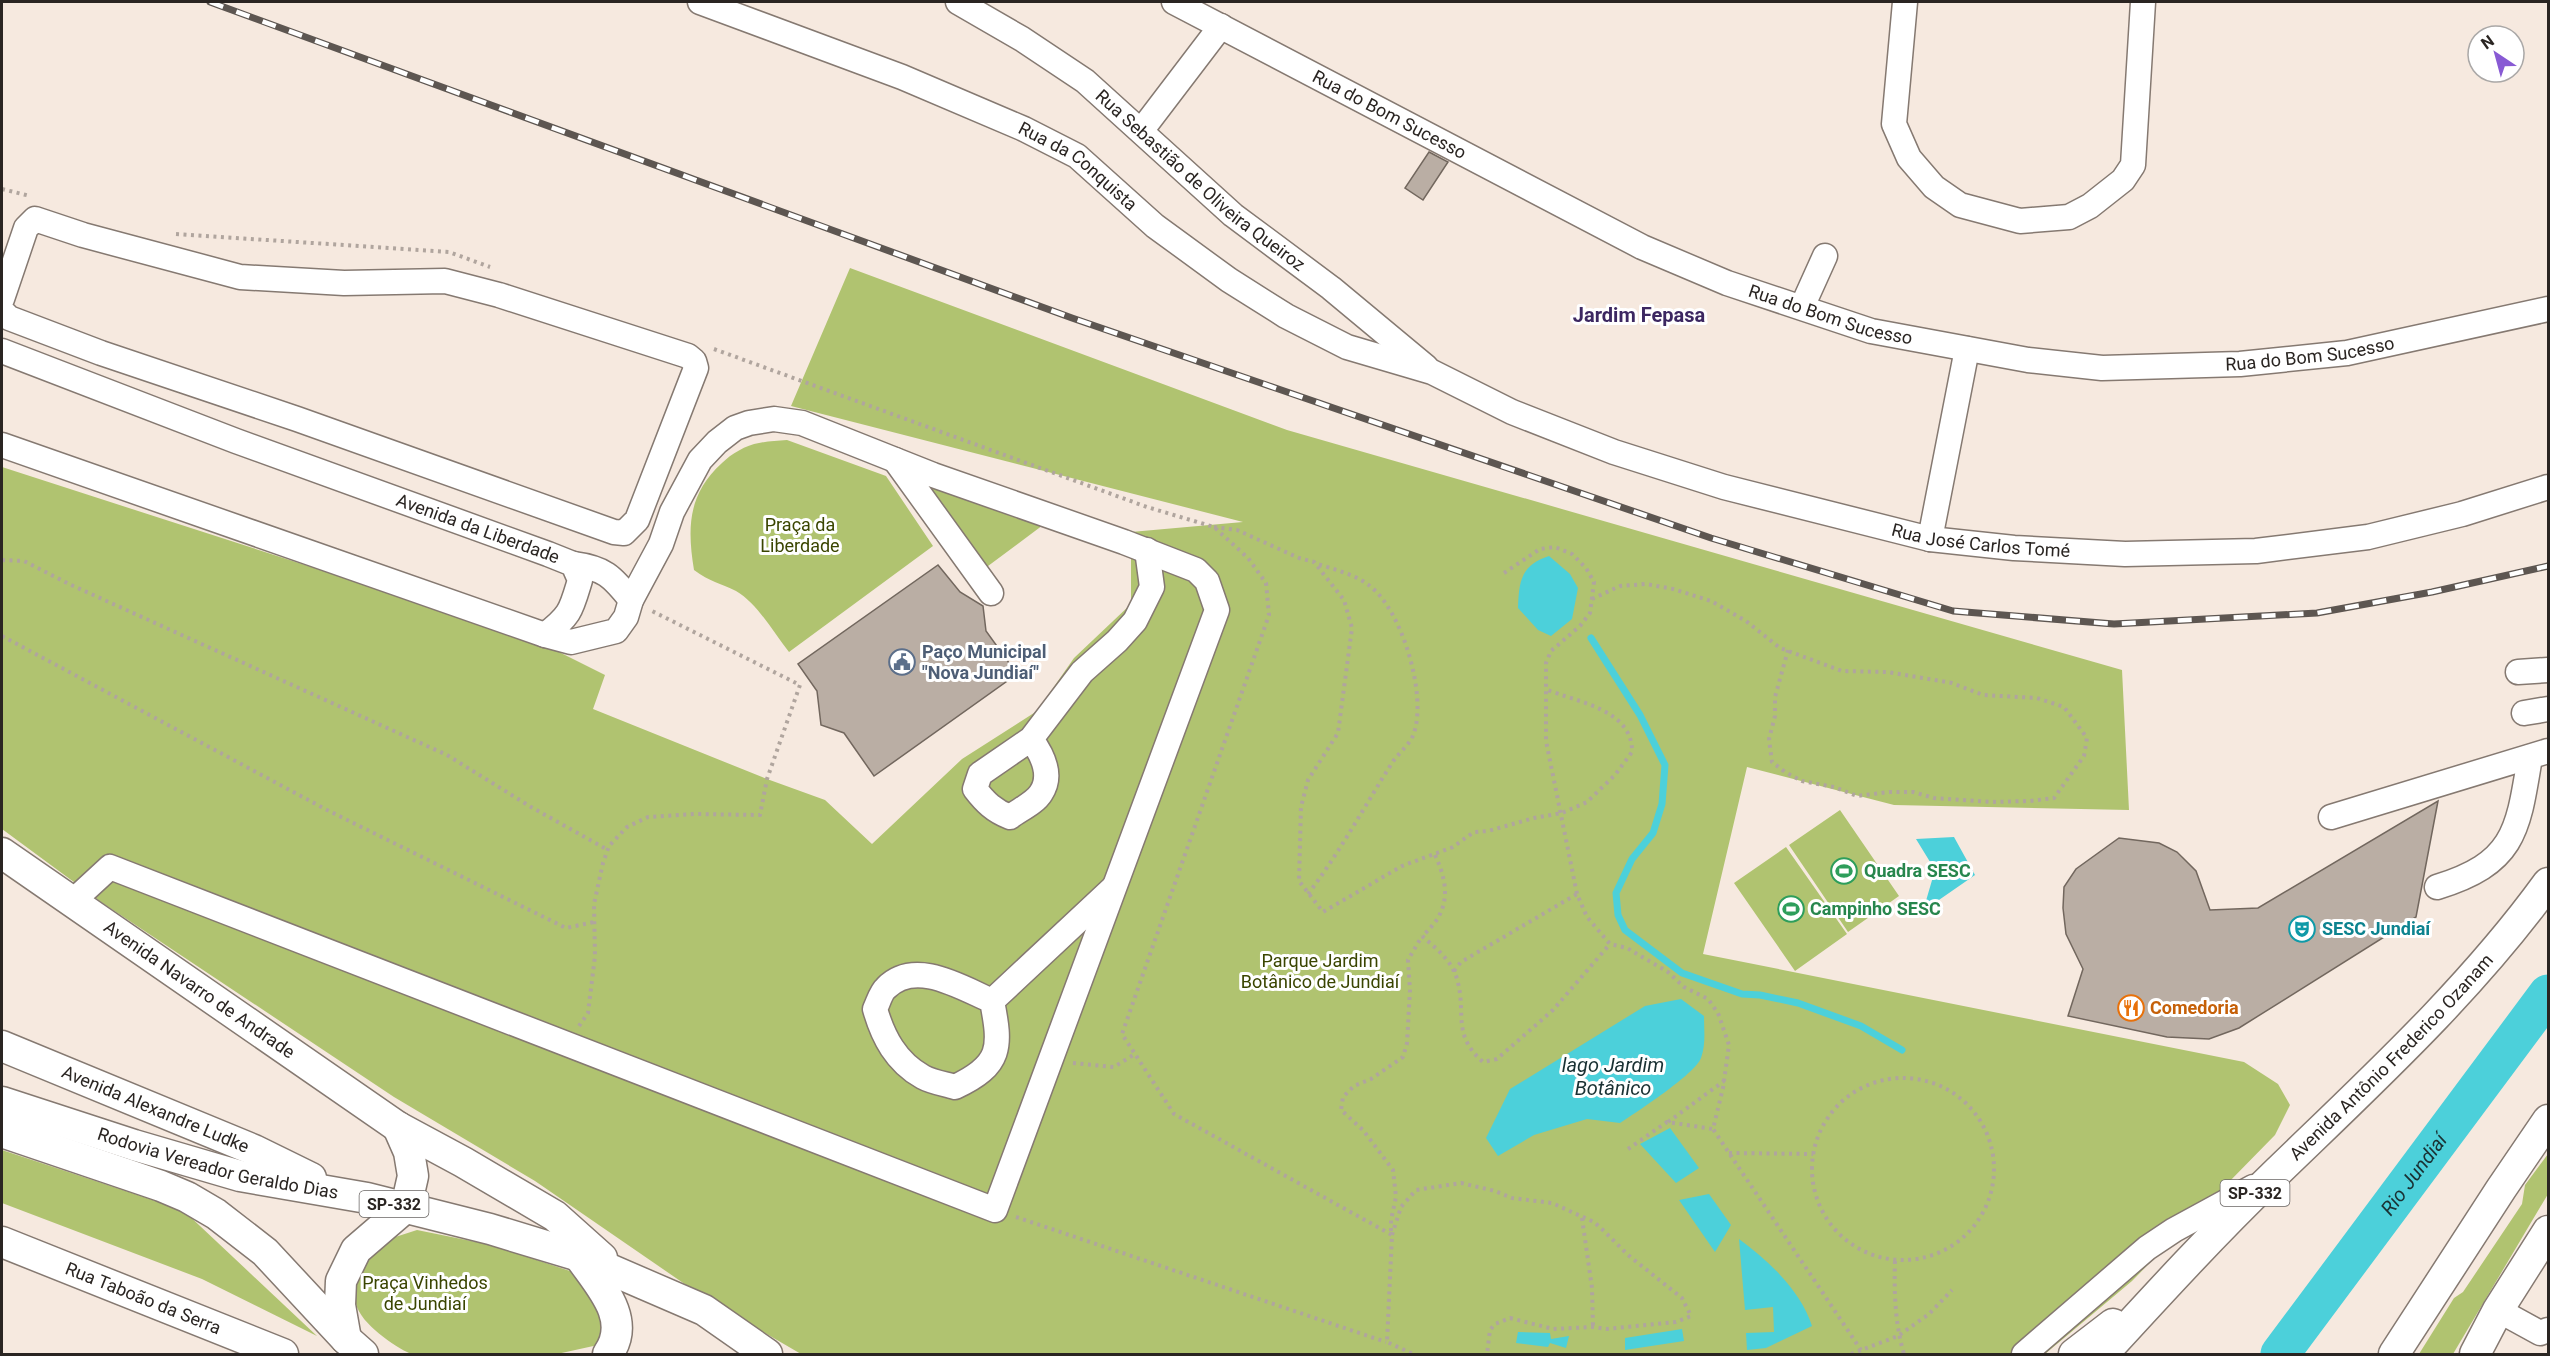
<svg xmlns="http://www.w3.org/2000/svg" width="2550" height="1356" font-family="Roboto,sans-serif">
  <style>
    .green { fill: #b0c370 }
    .water { fill: #4cd0da }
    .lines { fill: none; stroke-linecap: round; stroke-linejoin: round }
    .stream { stroke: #4cd0da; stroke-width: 7 }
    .river { stroke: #4cd0da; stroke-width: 39 }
    .building { fill: #baaea4; stroke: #72675e; stroke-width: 1.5 }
    .minor-casing { stroke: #857971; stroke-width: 27 }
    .major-casing { stroke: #857971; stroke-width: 33 }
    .path { stroke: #b0a59e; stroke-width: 4; stroke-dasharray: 3 4.5; stroke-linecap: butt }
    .minor { stroke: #fff; stroke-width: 24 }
    .major { stroke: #fff; stroke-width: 30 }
    .rail-casing { stroke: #5d5651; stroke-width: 7 }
    .rail { stroke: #fff; stroke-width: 4.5; stroke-dasharray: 14; stroke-linecap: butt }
    .labels { text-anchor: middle; stroke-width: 6; stroke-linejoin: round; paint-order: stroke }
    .shield { fill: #fff; stroke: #6a6664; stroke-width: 1.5 }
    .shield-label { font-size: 16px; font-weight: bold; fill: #2a2522 }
    .street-label { font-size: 18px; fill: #2a2522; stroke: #fff }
    .park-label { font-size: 18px; fill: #3a4501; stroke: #fff }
    .service-label { font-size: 18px; font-weight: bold; fill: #4e5e75; stroke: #fff; text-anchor: start }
    .leisure-label { font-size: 18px; font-weight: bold; fill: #27864d; stroke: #fff; text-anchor: start }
    .culture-label { font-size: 18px; font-weight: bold; fill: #0d838f; stroke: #fff; text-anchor: start }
    .food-label { font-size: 18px; font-weight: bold; fill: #c56008; stroke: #fff; text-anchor: start }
    .neighbourhood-label { font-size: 20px; font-weight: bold; fill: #3c2761; stroke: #fff }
    .water-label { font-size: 20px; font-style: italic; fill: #1a3133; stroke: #fff }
  </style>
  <rect width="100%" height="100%" fill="#f6e9df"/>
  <path class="green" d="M850 268 1287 430 2122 670 2129 810 1894 805 1747 767 1703 954 2244 1062 2278 1084 2290 1105 2275 1135 2132 1281 2045 1354H801L705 1298 535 1181 394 1097 101 902 2 829V467L531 638 605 675 593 709 767 779 825 800 872 844 962 759 1037 711 1074 658 1131 604V532L1243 522 791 406Z
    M787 440 886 476 933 546 789 652C773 632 758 604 736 591 720 583 710 582 694 570 687 527 688 494 722 463 731 454 746 445 759 443 768 441 777 441 787 440Z
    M933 475 1047 522 984 569 930 495Z
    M1840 810 1899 896 1848 932 1789 845Z
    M1786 847 1847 934 1795 971 1734 883Z
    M2 1150 183 1210 317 1336 202 1279 2 1203Z
    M2548 1154V1194L2453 1354H2419L2454 1298 2463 1292 2522 1204 2525 1185Z
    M417 1230 491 1245 573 1272 601 1310 607 1331 598 1345 557 1354H411C394 1346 361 1324 356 1304 353 1296 359 1272 359 1262L386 1240Z"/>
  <path class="water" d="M1549 556 1570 574 1578 588 1572 619 1551 636 1538 630 1518 608C1519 581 1521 565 1549 556Z
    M1954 837 1975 875 1923 911 1935 870 1916 839Z
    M1681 999 1704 1016C1704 1030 1706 1044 1701 1058 1695 1074 1637 1112 1620 1123L1587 1119 1534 1135 1498 1156 1486 1138 1510 1089 1645 1006Z
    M1670 1128 1699 1168 1676 1183 1640 1144Z
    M1709 1194 1731 1225 1715 1252 1679 1200Z
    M1739 1239C1769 1261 1801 1291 1812 1326L1766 1348 1747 1350 1746 1333 1774 1332 1773 1307 1745 1310Z
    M1682 1329 1684 1341 1625 1350V1338Z
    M1518 1332 1550 1333 1551 1339 1569 1336 1566 1348 1550 1343 1548 1347 1516 1343Z"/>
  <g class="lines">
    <path class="stream" d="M1591 638 1640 715 1665 765 1662 804 1653 833 1632 859 1616 893 1618 915 1625 930 1682 973 1742 994 1760 995 1798 1003 1861 1026 1902 1050"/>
    <path class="river" id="s1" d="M2280 1354 2548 994"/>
  </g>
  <path class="building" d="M1429 152 1448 162 1423 200 1405 188Z
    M938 565 960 592 983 606 986 631 1017 674 874 776 844 733 821 725 817 691 798 664Z
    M2438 801 2416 917 2239 1028 2209 1039 2167 1037 2068 1016 2083 969 2066 934 2063 908 2064 887 2076 869 2119 838 2159 843 2177 852 2196 871 2210 910 2258 908Z"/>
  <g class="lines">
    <g class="minor-casing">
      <g id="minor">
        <path id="s2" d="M700 2 902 77 1024 129 1077 156 1155 226 1229 280 1286 316 1347 347 1432 372 1512 412 1614 452 1724 487 1930 539 2014 548 2125 554 2256 551 2368 537 2462 514 2548 487"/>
        <path id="s3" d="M958 2 1022 39 1085 81 1233 215 1331 288 1426 367"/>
        <path id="s4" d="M1174 2 1642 247 1727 283 1871 331 2028 360 2102 368 2240 364 2347 353 2548 309"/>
        <path d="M1905 2 1894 124 1909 158 1934 187 1960 205 2020 221 2069 217 2090 206 2123 180 2133 165 2143 2"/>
        <path d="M1141 131 1221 26"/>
        <path d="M2 299 26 228 35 219 83 235 240 277 344 283 445 281 499 295 688 356 694 361 696 368 637 520 624 533 614 532 297 419 101 353 9 318 2 311"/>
        <path d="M1802 307 1825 256"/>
        <path id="s5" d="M2 351 236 441 548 554 573 564 580 580C571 610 571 615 545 635L2 445"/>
        <path d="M895 460 991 593"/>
        <path d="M1930 539 1967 349"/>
        <path d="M573 564C604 568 612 576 631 600"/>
        <path d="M2518 672 2548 670"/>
        <path d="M2524 713 2548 709"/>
        <path d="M1031 739C1042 754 1053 775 1041 793 1035 803 1019 810 1010 817 994 811 985 802 975 789L980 774 1031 739 1082 672 1117 641 1135 621 1152 587 1147 550"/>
        <path d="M2331 817 2548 751"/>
        <path d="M2437 887C2515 863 2518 831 2530 757"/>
        <path d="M72 902 110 867 995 1210 1217 610 1207 581 1196 570 1124 542 933 475 802 423 774 419 749 423 735 428 717 442 700 460 672 512 661 544 631 600 626 617 616 631 571 642 545 635"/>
        <path d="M992 1001C962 988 915 958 886 988 881 992 878 1003 875 1009 883 1037 896 1062 923 1077 932 1082 945 1084 955 1087 1002 1065 1001 1047 992 1001L1113 888"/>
        <path d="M2498 1310 2540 1333 2548 1330"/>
        <path d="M2024 1354 2147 1248 2174 1230 2253 1187"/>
      </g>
    </g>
    <g class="major-casing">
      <g id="major">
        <path id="s6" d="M2 853 398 1127 463 1162 555 1216 602 1258"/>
        <path id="s7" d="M2 1046 254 1150 311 1178"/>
        <path id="s8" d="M2 1102 134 1145 240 1176 367 1198 490 1229 579 1256 704 1310 767 1354"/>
        <path d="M2 1132 161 1186 187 1197 216 1214 265 1252 346 1339 363 1354"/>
        <path id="s9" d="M2 1242 283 1354"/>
        <path d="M579 1256C599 1285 633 1319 608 1354"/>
        <path d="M346 1339 340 1305 341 1281 356 1250 406 1207 413 1176 409 1152 398 1127"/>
        <path d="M2074 1354 2113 1324"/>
        <path id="s10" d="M2103 1354C2158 1294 2213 1234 2272 1177 2368 1084 2469 992 2548 883"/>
        <path d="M2394 1354 2501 1189 2548 1120"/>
        <path d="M2475 1354 2498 1310 2548 1231"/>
      </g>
    </g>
    <path class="path" d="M2 189 30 196
      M176 234 449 252 490 267
      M714 349 1147 507 1214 527 1248 558 1266 583 1269 615 1122 1034 1174 1114 1392 1235 1387 1342 1413 1354
      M1214 527 1237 530 1299 558 1314 562 1344 600 1352 628 1338 733 1308 780 1301 807 1299 881 1323 912 1402 866 1453 847 1474 832 1488 831 1534 818 1562 813 1587 802 1615 775 1632 752C1633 709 1576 702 1545 689
      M2 560 24 561 69 584 447 755 531 807 608 850
      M1504 573 1540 549 1555 547 1572 554 1586 568 1594 582 1590 613 1580 626 1551 651 1546 663V741L1577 894 1587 917 1610 944 1627 948 1668 972 1684 987 1708 999 1718 1013 1729 1045 1723 1088 1713 1129 1861 1350
      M1592 599 1620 586 1646 584 1673 589 1711 601 1746 621 1780 648 1842 671 1887 672 1952 683 1983 695 2037 698 2064 707 2087 738 2084 756 2054 798 2030 801 1991 802 1934 798 1913 792H1889L1857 796 1834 787 1802 781 1785 772 1772 762 1769 739 1775 716V697L1788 650
      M2 636 327 810 566 928 594 922
      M1435 855C1450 887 1450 912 1422 936 1436 948 1452 961 1457 979 1467 1013 1451 1034 1483 1062L1497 1059 1553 1010 1610 944
      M1308 894C1340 852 1364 807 1392 763 1399 752 1410 745 1414 733 1427 694 1402 611 1370 586 1355 574 1332 569 1315 563
      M1454 971 1461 962 1577 894
      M579 1026 588 1013 595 956 594 904 603 863 609 846 627 827 648 817 695 814 760 815 767 779 800 685 652 611
      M1073 1063 1114 1067 1135 1054
      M1812 1169a91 91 0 1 1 182 0a91 91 0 1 1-182 0Z
      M1668 1122 1724 1081
      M1628 1149 1667 1122 1713 1129
      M1729 1153 1813 1154
      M1016 1217 1386 1342
      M1582 1218 1592 1288 1593 1327
      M1391 1231V1220L1396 1197 1393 1170 1363 1130 1341 1110 1343 1097 1354 1086 1371 1079 1403 1057 1407 1043 1410 990 1408 960 1422 936
      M1392 1235 1401 1207 1416 1190 1461 1183 1495 1191 1512 1198 1552 1203 1594 1222 1604 1231 1628 1255 1682 1298 1691 1316 1676 1322 1606 1329 1593 1327 1553 1329 1510 1318 1495 1324 1490 1330 1487 1354
      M1895 1261C1894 1293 1895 1324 1904 1354
      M1851 1354 1898 1336 1929 1314 1952 1290"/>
    <use href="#minor" class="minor"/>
    <use href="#major" class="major"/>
    <g class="rail-casing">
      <path id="rail" d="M210 2 1072 318 1711 538 1953 611 2114 624 2317 613 2432 592 2548 566"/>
    </g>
    <use href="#rail" class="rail"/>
  </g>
  <defs>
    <g id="civic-ring" transform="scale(1.35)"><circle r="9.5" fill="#fff" stroke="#5c6f8a" stroke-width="1.5"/><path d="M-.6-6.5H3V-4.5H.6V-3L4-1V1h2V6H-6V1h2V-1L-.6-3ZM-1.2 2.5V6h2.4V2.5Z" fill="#5c6f8a"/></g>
    <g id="stadium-ring" transform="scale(1.35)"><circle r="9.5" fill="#fff" stroke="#2e9e5b" stroke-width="1.5"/><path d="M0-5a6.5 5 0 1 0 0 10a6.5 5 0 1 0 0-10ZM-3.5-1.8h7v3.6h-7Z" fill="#2e9e5b"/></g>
    <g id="theatre-ring" transform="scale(1.35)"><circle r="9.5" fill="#fff" stroke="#0f9aa8" stroke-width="1.5"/><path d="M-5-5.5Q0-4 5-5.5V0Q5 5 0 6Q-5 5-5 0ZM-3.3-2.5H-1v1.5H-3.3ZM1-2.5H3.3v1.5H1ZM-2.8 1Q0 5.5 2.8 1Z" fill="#0f9aa8"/></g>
    <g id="restaurant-ring" transform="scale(1.35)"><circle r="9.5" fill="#fff" stroke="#e8710a" stroke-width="1.5"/><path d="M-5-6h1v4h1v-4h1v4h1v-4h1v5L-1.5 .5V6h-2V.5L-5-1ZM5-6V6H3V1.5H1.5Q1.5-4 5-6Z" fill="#e8710a"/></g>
  </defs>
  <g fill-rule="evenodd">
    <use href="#civic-ring" x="902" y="662"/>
    <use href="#stadium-ring" x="1844" y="871"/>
    <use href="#stadium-ring" x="1791" y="909"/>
    <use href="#theatre-ring" x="2302" y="929"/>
    <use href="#restaurant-ring" x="2131" y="1008"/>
  </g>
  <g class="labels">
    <g class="shield">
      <rect x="2220.5" y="1180" width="69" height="26" rx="4.5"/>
      <rect x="359.5" y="1191" width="69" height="26" rx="4.5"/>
    </g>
    <g class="shield-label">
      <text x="2255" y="1199">SP-332</text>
      <text x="394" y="1210">SP-332</text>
    </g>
    <g class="street-label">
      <text dy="6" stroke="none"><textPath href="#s4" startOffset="243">Rua do Bom Sucesso</textPath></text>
      <text dy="6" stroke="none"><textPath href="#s2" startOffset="414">Rua da Conquista</textPath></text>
      <text dy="6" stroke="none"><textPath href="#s3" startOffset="302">Rua Sebastião de Oliveira Queiroz</textPath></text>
      <text dy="6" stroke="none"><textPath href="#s4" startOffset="729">Rua do Bom Sucesso</textPath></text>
      <text dy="6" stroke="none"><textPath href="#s4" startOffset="1215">Rua do Bom Sucesso</textPath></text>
      <text dy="6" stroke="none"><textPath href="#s5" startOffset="508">Avenida da Liberdade</textPath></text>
      <text dy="6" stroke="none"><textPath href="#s2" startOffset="1406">Rua José Carlos Tomé</textPath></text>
      <text dy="6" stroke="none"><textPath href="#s6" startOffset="240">Avenida Navarro de Andrade</textPath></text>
      <text dy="6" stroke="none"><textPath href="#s10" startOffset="414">Avenida Antônio Frederico Ozanam</textPath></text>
      <text dy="6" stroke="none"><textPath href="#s7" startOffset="166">Avenida Alexandre Ludke</textPath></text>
      <text dy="6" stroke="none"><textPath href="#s8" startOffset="225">Rodovia Vereador Geraldo Dias</textPath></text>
      <text dy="6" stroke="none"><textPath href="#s9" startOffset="152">Rua Taboão da Serra</textPath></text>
    </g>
    <g class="park-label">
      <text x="800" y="531">Praça da<tspan x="800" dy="21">Liberdade</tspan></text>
      <text x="1320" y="967">Parque Jardim<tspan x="1320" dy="21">Botânico de Jundiaí</tspan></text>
      <text x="425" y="1289">Praça Vinhedos<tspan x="425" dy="21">de Jundiaí</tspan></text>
    </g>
    <g class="service-label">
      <text x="922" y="658">Paço Municipal<tspan x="922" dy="21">"Nova Jundiaí"</tspan></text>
    </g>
    <g class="leisure-label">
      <text x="1864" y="877">Quadra SESC</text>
      <text x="1810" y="915">Campinho SESC</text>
    </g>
    <g class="culture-label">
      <text x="2322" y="935">SESC Jundiaí</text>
    </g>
    <g class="food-label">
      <text x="2150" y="1014">Comedoria</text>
    </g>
    <g class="neighbourhood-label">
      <text x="1639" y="322">Jardim Fepasa</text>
    </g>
    <g class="water-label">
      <text x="1613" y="1072">lago Jardim<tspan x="1613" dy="23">Botânico</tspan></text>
      <text dy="7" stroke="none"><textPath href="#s1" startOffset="224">Rio Jundiaí</textPath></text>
    </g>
  </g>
  <rect width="2550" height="1356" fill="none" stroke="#2a2522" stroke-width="6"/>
  <g transform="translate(2496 54) rotate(324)"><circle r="28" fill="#ffffff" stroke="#aaa8a7" stroke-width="1.5"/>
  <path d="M0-4.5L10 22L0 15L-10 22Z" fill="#885ad4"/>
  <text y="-9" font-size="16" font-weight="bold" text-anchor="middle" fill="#2a2522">N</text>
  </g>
</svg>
